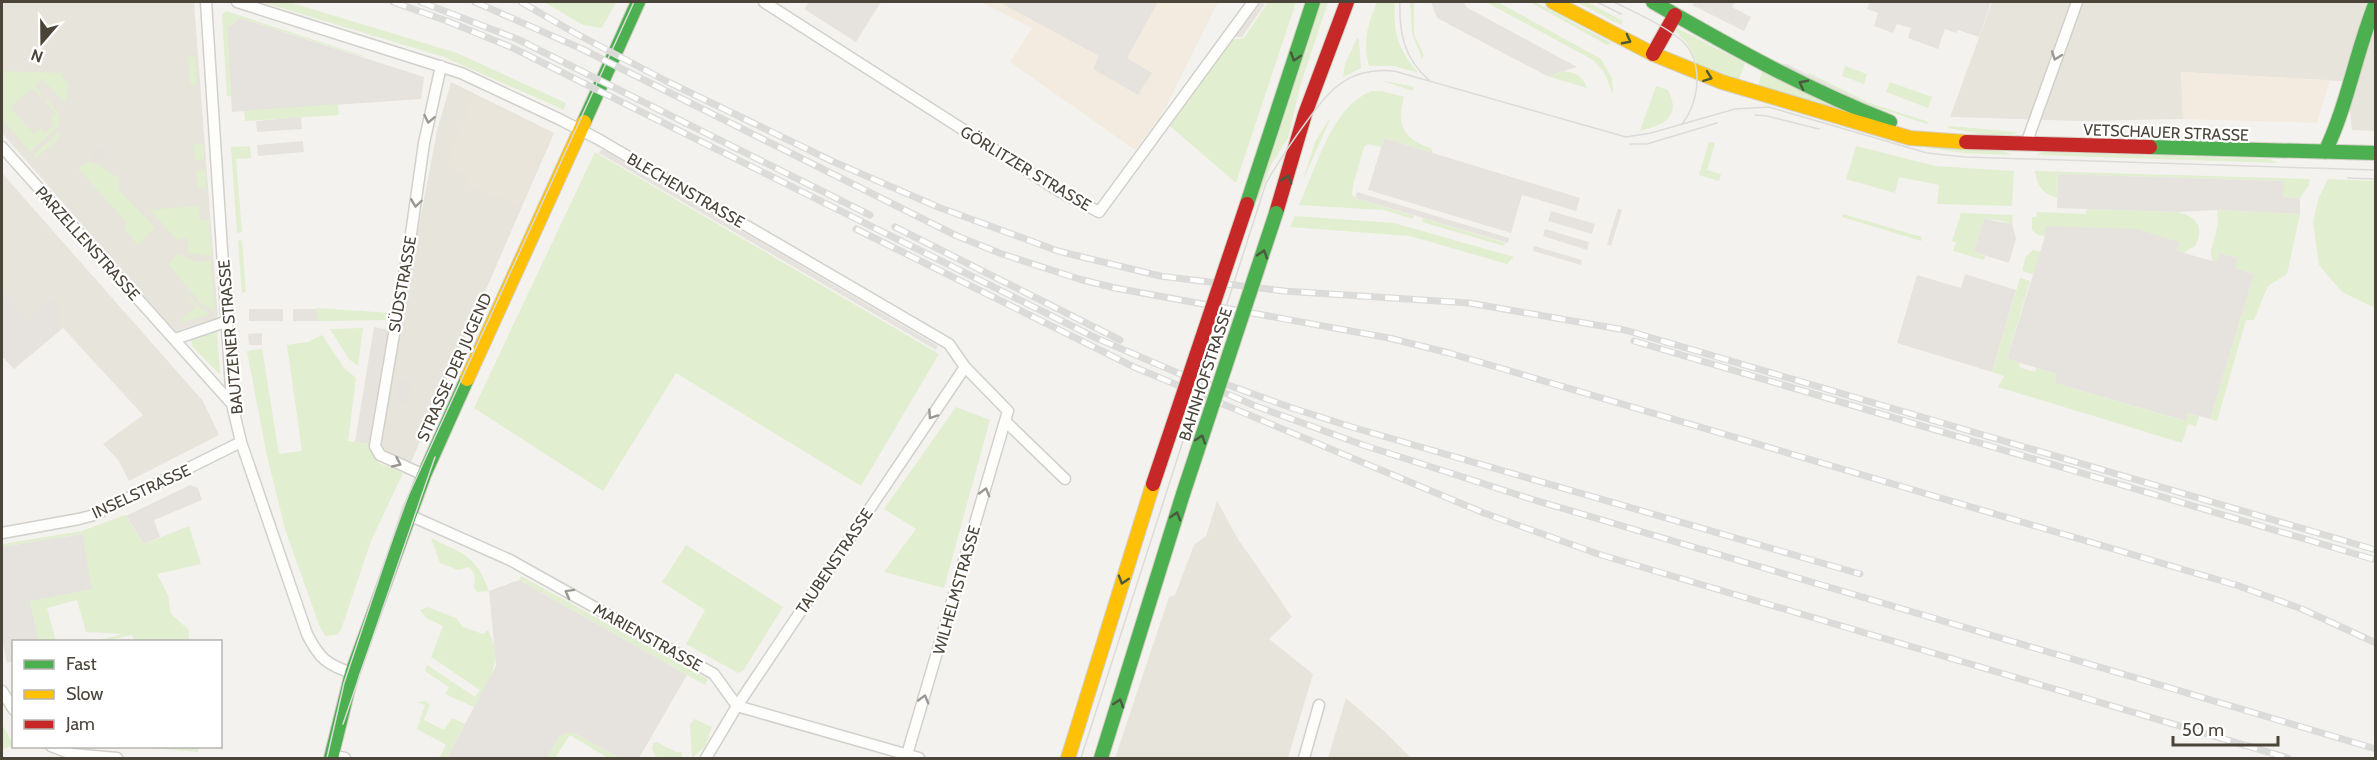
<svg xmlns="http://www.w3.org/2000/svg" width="2377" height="760" font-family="Cabin,sans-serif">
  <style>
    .residential { fill: #e7e4dc }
    .commercial { fill: #f3ebdf }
    .industrial { fill: #e6e2de }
    .education { fill: #eae5da }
    .green { fill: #e1eecf }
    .parking { fill: #e6e3df }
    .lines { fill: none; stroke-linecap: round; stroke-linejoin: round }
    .street-casing { stroke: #d2d0cb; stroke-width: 13 }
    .fast-casing { stroke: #d3cfc5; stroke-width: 16 }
    .slow-casing { stroke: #d3cfc5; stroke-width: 16 }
    .jam-casing { stroke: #d3cfc5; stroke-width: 16 }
    .street { stroke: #fdfdfc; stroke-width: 10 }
    .fast { stroke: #4caf50; stroke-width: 14 }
    .slow { stroke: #ffc107; stroke-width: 14 }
    .jam { stroke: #c62828; stroke-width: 14 }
    .tram { stroke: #dbdbda; stroke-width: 1.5 }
    .rail-casing { stroke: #dbdbda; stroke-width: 7 }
    .rail { stroke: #fff; stroke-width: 4.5; stroke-dasharray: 14; stroke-linecap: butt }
    .fast-bridge-casing { stroke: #d3cfc5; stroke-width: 16; stroke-linecap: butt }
    .jam-bridge-casing { stroke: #d3cfc5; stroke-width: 16; stroke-linecap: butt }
    .fast-bridge { stroke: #4caf50; stroke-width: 14 }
    .jam-bridge { stroke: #c62828; stroke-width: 14 }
    .oneway { stroke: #4b593e }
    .oneway2 { stroke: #9b9791 }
    .labels { text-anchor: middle; stroke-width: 4.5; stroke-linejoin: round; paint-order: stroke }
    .street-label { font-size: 16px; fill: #4b4439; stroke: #fff }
  </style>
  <rect width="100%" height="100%" fill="#f4f2ee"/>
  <path class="residential" d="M2 2H194L218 318 175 331 2 133Z
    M1992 2H2375V131L2352 130 2350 110 2357 82 2181 72 2183 119 2080 121 1950 117Z
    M451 82 554 133 411 462 380 450 410 272 437 131Z
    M2 173 203 401 219 435 129 481 119 461 103 444 143 415 63 328 14 369 2 356Z
    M1217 501 1238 539 1292 617 1269 639 1313 674 1288 758H1115L1169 597 1175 595 1194 545 1206 536Z
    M1346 698 1384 731 1411 758H1328Z"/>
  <path class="commercial" d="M981 2H1218L1161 117 1135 150 1010 62 1032 28Z
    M2181 72 2330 80 2317 123 2183 119Z"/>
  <path class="industrial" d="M240 18 424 77 421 99 232 112 227 28Z"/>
  <path class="education" d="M474 95 553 133 520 205 468 185 471 176 447 165Z"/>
  <path class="green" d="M262 2H289L457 53 566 103 564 110 444 57Z
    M544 2H616L602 28 583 25Z
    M1266 2H1296L1236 183 1170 126 1231 40 1244 38 1267 4Z
    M1321 2H1328L1300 86 1288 138 1271 165 1258 201 1256 200Z
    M1377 2H1395C1393 34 1398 48 1418 73L1395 66H1369C1362 41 1368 25 1377 2Z
    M1410 2H1414V34L1424 55 1422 59 1412 33Z
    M1486 2H1498L1601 59 1612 78 1613 95 1604 72 1593 60Z
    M1530 2H1535L1612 43 1607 45Z
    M1577 2H1587L1623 21 1621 25Z
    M226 11 364 56V57L240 18 227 28 231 96H227L222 15Z
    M1677 28 1745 63 1738 82 1705 70 1697 64 1687 43 1675 31Z
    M1357 38 1359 39 1361 68 1343 77 1345 64Z
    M195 56 197 85 190 86 188 57Z
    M1845 66 1867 74 1864 84 1842 76Z
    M1762 70 1870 121 1758 88Z
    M2 71 60 73 69 85 65 101H63L42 79 35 86 42 94 40 96 32 88 10 107 34 134 41 128 45 133 54 124 50 119 56 114 45 101 47 99 60 114 57 127 30 152 2 119Z
    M1564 71C1576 73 1583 76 1587 88L1547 76Z
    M1809 73 1870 103 1929 122 1927 124 1869 105 1808 75Z
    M1380 80 1414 87 1413 91Z
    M1890 82 1932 97 1928 108 1886 92Z
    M1656 86 1668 90C1682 117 1663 126 1640 131Z
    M1372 91H1382L1404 97C1396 125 1404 140 1431 148L1433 153 1384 138 1381 147 1368 144 1364 147 1353 185 1352 194 1355 198 1414 216 1413 219 1384 210 1299 205C1317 168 1331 106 1372 91Z
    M338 104 339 115 245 121 244 111Z
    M1329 119 1330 120 1303 180 1315 142Z
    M1949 126 2018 132C2005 141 1964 131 1948 128Z
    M60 131 58 139 36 158 33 155Z
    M2162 137 2240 139V143L2162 140Z
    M1709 142 1715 143 1707 170 1721 174 1719 181 1699 175Z
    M194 144H203L204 159 195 160Z
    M250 146 251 158 236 159 242 232 237 233 231 147Z
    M1856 146 1935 166 2014 171 2012 206 1937 204 1939 185 1899 177 1895 193 1846 179Z
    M1923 147 2003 151 2012 155 1964 153Z
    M595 152 939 354 861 486 676 373 603 491 474 408Z
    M2042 152 2269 159 2278 163 2036 155Z
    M88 162C99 163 110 173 119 178V187L117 188 155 228 138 245 123 227 127 223 78 168Z
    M205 170 206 189H198L196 171Z
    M2035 171 2310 179 2309 185 2300 198 2283 197V181L2058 174 2057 198C2042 193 2037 186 2035 171Z
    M2328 179 2375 181V308L2342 292 2319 265 2313 222 2319 197Z
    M199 206 200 220H209L211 256 188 253V239L180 238 177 240 150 210Z
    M2087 209 2178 212C2197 217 2205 228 2195 246L2183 253 2177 251 2179 242 2045 226V236L2038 235 2032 230V217H2036L2037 212 2086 214Z
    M2217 210 2300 214 2287 274 2268 286 2254 320H2246L2217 421 2210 419 2254 274 2234 268 2237 258 2219 253 2216 263 2212 260 2211 250 2218 225Z
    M1961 213 2013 215 2012 223 1984 218 1974 252 1985 256 1984 260 1953 251 1956 242 1952 241Z
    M1843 214 1922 237 1921 241 1842 217Z
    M1295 216 1394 223 1514 257 1507 264 1410 236 1290 227Z
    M1423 218 1505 243 1504 246 1422 222Z
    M242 240 246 292 242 293 238 241Z
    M2033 250 2042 252V277L2022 271 2026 256Z
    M178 254C185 255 186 258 192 260 199 264 204 261 211 260L215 311 201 303 168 264Z
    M2020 278 2030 281 2007 359 2020 363 2019 367 2035 372 2036 368 2058 374 2055 383 2185 421 2188 413 2199 416 2196 426 2188 424 2182 443 1998 387 2004 376 1992 372Z
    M190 296 198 306 210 314 183 322 181 320 196 307 189 297Z
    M317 308 391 313 390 320 317 321Z
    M363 328 358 366 349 359 330 329Z
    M217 330 220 372 219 374 192 346 191 338Z
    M322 335 344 368 356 378 348 441 369 444 379 463 403 473 371 541 341 630 336 635 325 636 319 625 285 529 267 456 247 351 262 349 279 454 302 451 287 345 308 342Z
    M956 407 990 420 944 588 884 572 916 529 884 509Z
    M125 515 144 544 189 526 201 564 157 574 168 595 171 614 189 630V641H134L132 635 106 641H96L123 634 86 632 77 600 47 608 56 641H38L26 592 82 534 2 547V544L82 531Z
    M431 538C463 554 476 555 489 591L477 592 474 588C475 579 476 573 469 567L458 570 440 563Z
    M686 545 783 607 743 671 738 673 686 644 705 610 662 582Z
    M521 576 708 679 705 685 687 675 519 580Z
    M427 607 456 618 463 627 483 634 488 630C504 663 490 678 474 707L445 694 449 687 425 671 427 665 475 697 480 690 431 657 443 626 426 618 420 610Z
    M426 701 430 705 424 720 444 730 452 718 465 724 448 756 452 758H439L446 745 417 729 425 705 417 702Z
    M694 719 712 727 705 747 692 758 690 725Z
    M2 724 14 746 2 749Z
    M566 733H574L620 758H608L570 735 555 758H547L559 737Z
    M657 742 676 752H682V758H662L655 756 652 748 653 743Z
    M139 747H198V752Z"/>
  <path class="parking" d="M809 2H881L856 42 804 9Z
    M999 2H1158L1127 58 1152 73 1138 95 1093 69 1099 56Z
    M1256 2 1265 4 1242 37H1233Z
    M1431 2H1464L1466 7 1577 67 1547 76 1437 18Z
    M1694 2H1735L1732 7 1751 17 1744 31 1692 5Z
    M1870 2H1991L1979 37 1958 30 1956 33 1945 29 1938 49 1908 38 1911 28 1897 24 1893 33 1874 26 1878 13 1867 9Z
    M1773 63 1787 64 1869 105 1889 113 1900 122 1868 110Z
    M301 117 302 129 257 132 256 121Z
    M1384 138 1580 198 1576 211 1522 195 1511 233 1368 190Z
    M303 141 304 152 258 156 257 145Z
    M102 145 108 152 96 162 90 155Z
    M602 149 938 346 936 350 599 153Z
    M2058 174 2283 181V197L2300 198V214L2217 210 2178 212 2057 208Z
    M1357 192 1509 238 1508 243 1355 198Z
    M1618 208 1622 210 1611 246 1607 244Z
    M1551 211 1595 224 1592 234 1548 221Z
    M1984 218 1999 222 2012 223 2016 239 2009 263 1974 252Z
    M2045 226 2137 229 2179 242 2177 251 2216 262 2219 253 2237 258 2235 268 2254 274 2210 419 2188 413 2186 421 2055 383 2057 374 2007 359 2045 236Z
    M1545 229 1589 242 1587 250 1543 236Z
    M1534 246 1582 260 1581 265 1533 251Z
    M1965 274 2016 290 1992 372 1897 343 1917 275 1961 288Z
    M2 292 26 320 50 298 63 312 55 319 63 328 14 369 2 356Z
    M249 309H283V321H249Z
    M293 309H317V321H293Z
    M374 327 389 330 369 444 355 442Z
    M262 333V345H249L248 334Z
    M399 379 411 381 407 404 395 402Z
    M190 485 198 488 202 500 154 520 160 537 144 544 126 516Z
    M82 534 92 589 30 601 38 641 14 642 13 661 7 663 2 639V547Z
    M519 580 687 675 639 758H620L574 733H566L559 737 547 758H452L448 756 496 666 489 591Z"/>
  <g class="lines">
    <g class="street-casing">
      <path id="street" d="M206 2 232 404 241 442 307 634C319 658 327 665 352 673
        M237 2 461 73 559 119 598 139 949 344 965 367 1008 411 1005 421 1065 479
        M764 2 1059 191 1099 212 1253 2
        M2026 144 2077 2
        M2 147 232 404
        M175 339 228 321
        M424 475 380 455 375 446 411 234 424 143 441 66
        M409 515 510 560 714 674 737 706 919 758
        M2 533 79 519 94 515 241 442
        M2 691 14 710
        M51 746 72 754 117 758
        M331 755 345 758
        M706 758 737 706 965 367
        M906 758 1005 421
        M1304 758 1319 705"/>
    </g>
    <g class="fast-casing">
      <path id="fast" d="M1653 2C1731 47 1806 89 1890 122
        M584 122 638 2
        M2150 147 2376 153
        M2325 152C2348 104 2356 51 2376 2
        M1247 204 1313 2
        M331 758 352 673 424 475 467 379
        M1101 758 1183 494"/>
    </g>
    <g class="slow-casing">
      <path id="slow" d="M1553 2 1653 54 1722 82 1910 138 1966 142
        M467 379 584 122
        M1068 758 1153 484"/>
    </g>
    <g class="jam-casing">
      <path id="jam" d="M1653 54 1675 15
        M1966 142 2150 147
        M1276 213 1305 114 1347 2"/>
    </g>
    <use href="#street" class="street"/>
    <use href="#fast" class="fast"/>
    <use href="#slow" class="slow"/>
    <use href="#jam" class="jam"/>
    <path class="tram" d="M1400 2C1399 32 1404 59 1429 80
      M1597 2 1621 14
      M1614 2C1634 12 1658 22 1676 36 1705 56 1701 100 1682 124
      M1755 115 1767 116 1819 129
      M1630 144H1647L1717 123
      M2348 178 2376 179
      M343 724 435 457
      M327 758 344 683 403 507 634 2
      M1081 758 1266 183C1279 161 1292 141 1307 121 1331 88 1349 67 1394 71L1626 137 1651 133 1735 109 1769 107 1927 153 1965 157 2376 170"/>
    <g class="rail-casing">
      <path id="rail" d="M393 2 447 21 513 48 1096 338 1253 405 1363 445 1531 499 2376 749
        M421 2 517 39 870 215
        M475 2 582 49 957 236 1002 254 1079 279 1115 288 1389 338 1449 353 2239 586 2302 609 2376 643
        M521 2 573 32 666 81 834 162 938 207 1058 251 1160 276 1284 291 1469 303 1625 330 2376 550
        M895 227 1120 340
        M856 229 1134 367 1484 513 1598 554 2288 758
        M1634 341 2376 560
        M1211 379 1292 408 1355 428 1860 574"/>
    </g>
    <use href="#rail" class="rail"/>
    <g class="fast-bridge-casing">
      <path id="fast-bridge" d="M1183 494 1276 213"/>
    </g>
    <g class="jam-bridge-casing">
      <path id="jam-bridge" d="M1153 484 1247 204"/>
    </g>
    <use href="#fast-bridge" class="fast-bridge"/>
    <use href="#jam-bridge" class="jam-bridge"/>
  </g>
  <defs><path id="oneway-chevron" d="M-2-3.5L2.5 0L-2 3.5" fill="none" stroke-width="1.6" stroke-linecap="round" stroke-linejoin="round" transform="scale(1.5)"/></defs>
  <g class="oneway">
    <use href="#oneway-chevron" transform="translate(1627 40) rotate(28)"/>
    <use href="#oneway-chevron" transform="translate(1295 57) rotate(108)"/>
    <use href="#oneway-chevron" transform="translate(1708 77) rotate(20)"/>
    <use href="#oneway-chevron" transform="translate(1803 84) rotate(-152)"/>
    <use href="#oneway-chevron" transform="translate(1287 179) rotate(-73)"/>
    <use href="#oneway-chevron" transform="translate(1263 254) rotate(-72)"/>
    <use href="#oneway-chevron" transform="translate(1201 439) rotate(-72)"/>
    <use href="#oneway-chevron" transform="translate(1176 516) rotate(-73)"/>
    <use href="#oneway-chevron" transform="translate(1123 580) rotate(107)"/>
    <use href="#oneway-chevron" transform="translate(1119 703) rotate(-73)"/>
  </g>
  <g class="oneway2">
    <use href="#oneway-chevron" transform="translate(2056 56) rotate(110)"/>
    <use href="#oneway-chevron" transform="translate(429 119) rotate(102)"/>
    <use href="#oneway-chevron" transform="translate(416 203) rotate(98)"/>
    <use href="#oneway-chevron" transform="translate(932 415) rotate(124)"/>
    <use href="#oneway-chevron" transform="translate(397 463) rotate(25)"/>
    <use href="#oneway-chevron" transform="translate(985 492) rotate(-74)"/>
    <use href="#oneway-chevron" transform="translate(569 593) rotate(-151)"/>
    <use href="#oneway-chevron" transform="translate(924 699) rotate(-74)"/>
  </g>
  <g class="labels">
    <g class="street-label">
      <text transform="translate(2166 132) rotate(2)" y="6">VETSCHAUER STRASSE</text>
      <text transform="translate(1026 168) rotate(31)" y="6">GÖRLITZER STRASSE</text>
      <text transform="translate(686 190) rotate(30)" y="6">BLECHENSTRASSE</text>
      <text transform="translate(88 243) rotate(48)" y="6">PARZELLENSTRASSE</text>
      <text transform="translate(402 284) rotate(-80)" y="6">SÜDSTRASSE</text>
      <text transform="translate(230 337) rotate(-95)" y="6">BAUTZENER STRASSE</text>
      <text transform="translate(454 367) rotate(-66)" y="6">STRASSE DER JUGEND</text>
      <text transform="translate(1205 374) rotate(-72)" y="6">BAHNHOFSTRASSE</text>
      <text transform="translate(141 491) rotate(-25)" y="6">INSELSTRASSE</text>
      <text transform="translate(834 561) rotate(-56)" y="6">TAUBENSTRASSE</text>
      <text transform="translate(956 590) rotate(-74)" y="6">WILHELMSTRASSE</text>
      <text transform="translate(648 637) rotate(29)" y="6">MARIENSTRASSE</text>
    </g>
  </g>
  <rect width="2377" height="760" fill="none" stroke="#4b4439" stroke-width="6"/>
  <rect x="12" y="640" width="210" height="108" fill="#ffffff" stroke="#b7b4b0" stroke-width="1.5"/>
  <rect x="24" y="660" width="30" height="9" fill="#4caf50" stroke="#b7b4b0" stroke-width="1.5"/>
  <text x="66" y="670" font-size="18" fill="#4b4439">Fast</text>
  <rect x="24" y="690" width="30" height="9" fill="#ffc107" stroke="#b7b4b0" stroke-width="1.5"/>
  <text x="66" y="700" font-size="18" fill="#4b4439">Slow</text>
  <rect x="24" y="720" width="30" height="9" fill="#c62828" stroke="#b7b4b0" stroke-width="1.5"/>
  <text x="66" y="730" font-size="18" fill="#4b4439">Jam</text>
  <g transform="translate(42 42) rotate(200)" stroke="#ffffff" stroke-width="4.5" paint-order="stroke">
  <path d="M0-4.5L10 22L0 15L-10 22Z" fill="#4b4439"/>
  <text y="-9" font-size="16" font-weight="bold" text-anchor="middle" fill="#4b4439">N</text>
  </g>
  <path d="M2173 736v9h105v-9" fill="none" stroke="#4b4439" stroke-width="3"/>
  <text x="2182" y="736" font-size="18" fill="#4b4439" stroke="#ffffff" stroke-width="4.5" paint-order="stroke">50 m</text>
</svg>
